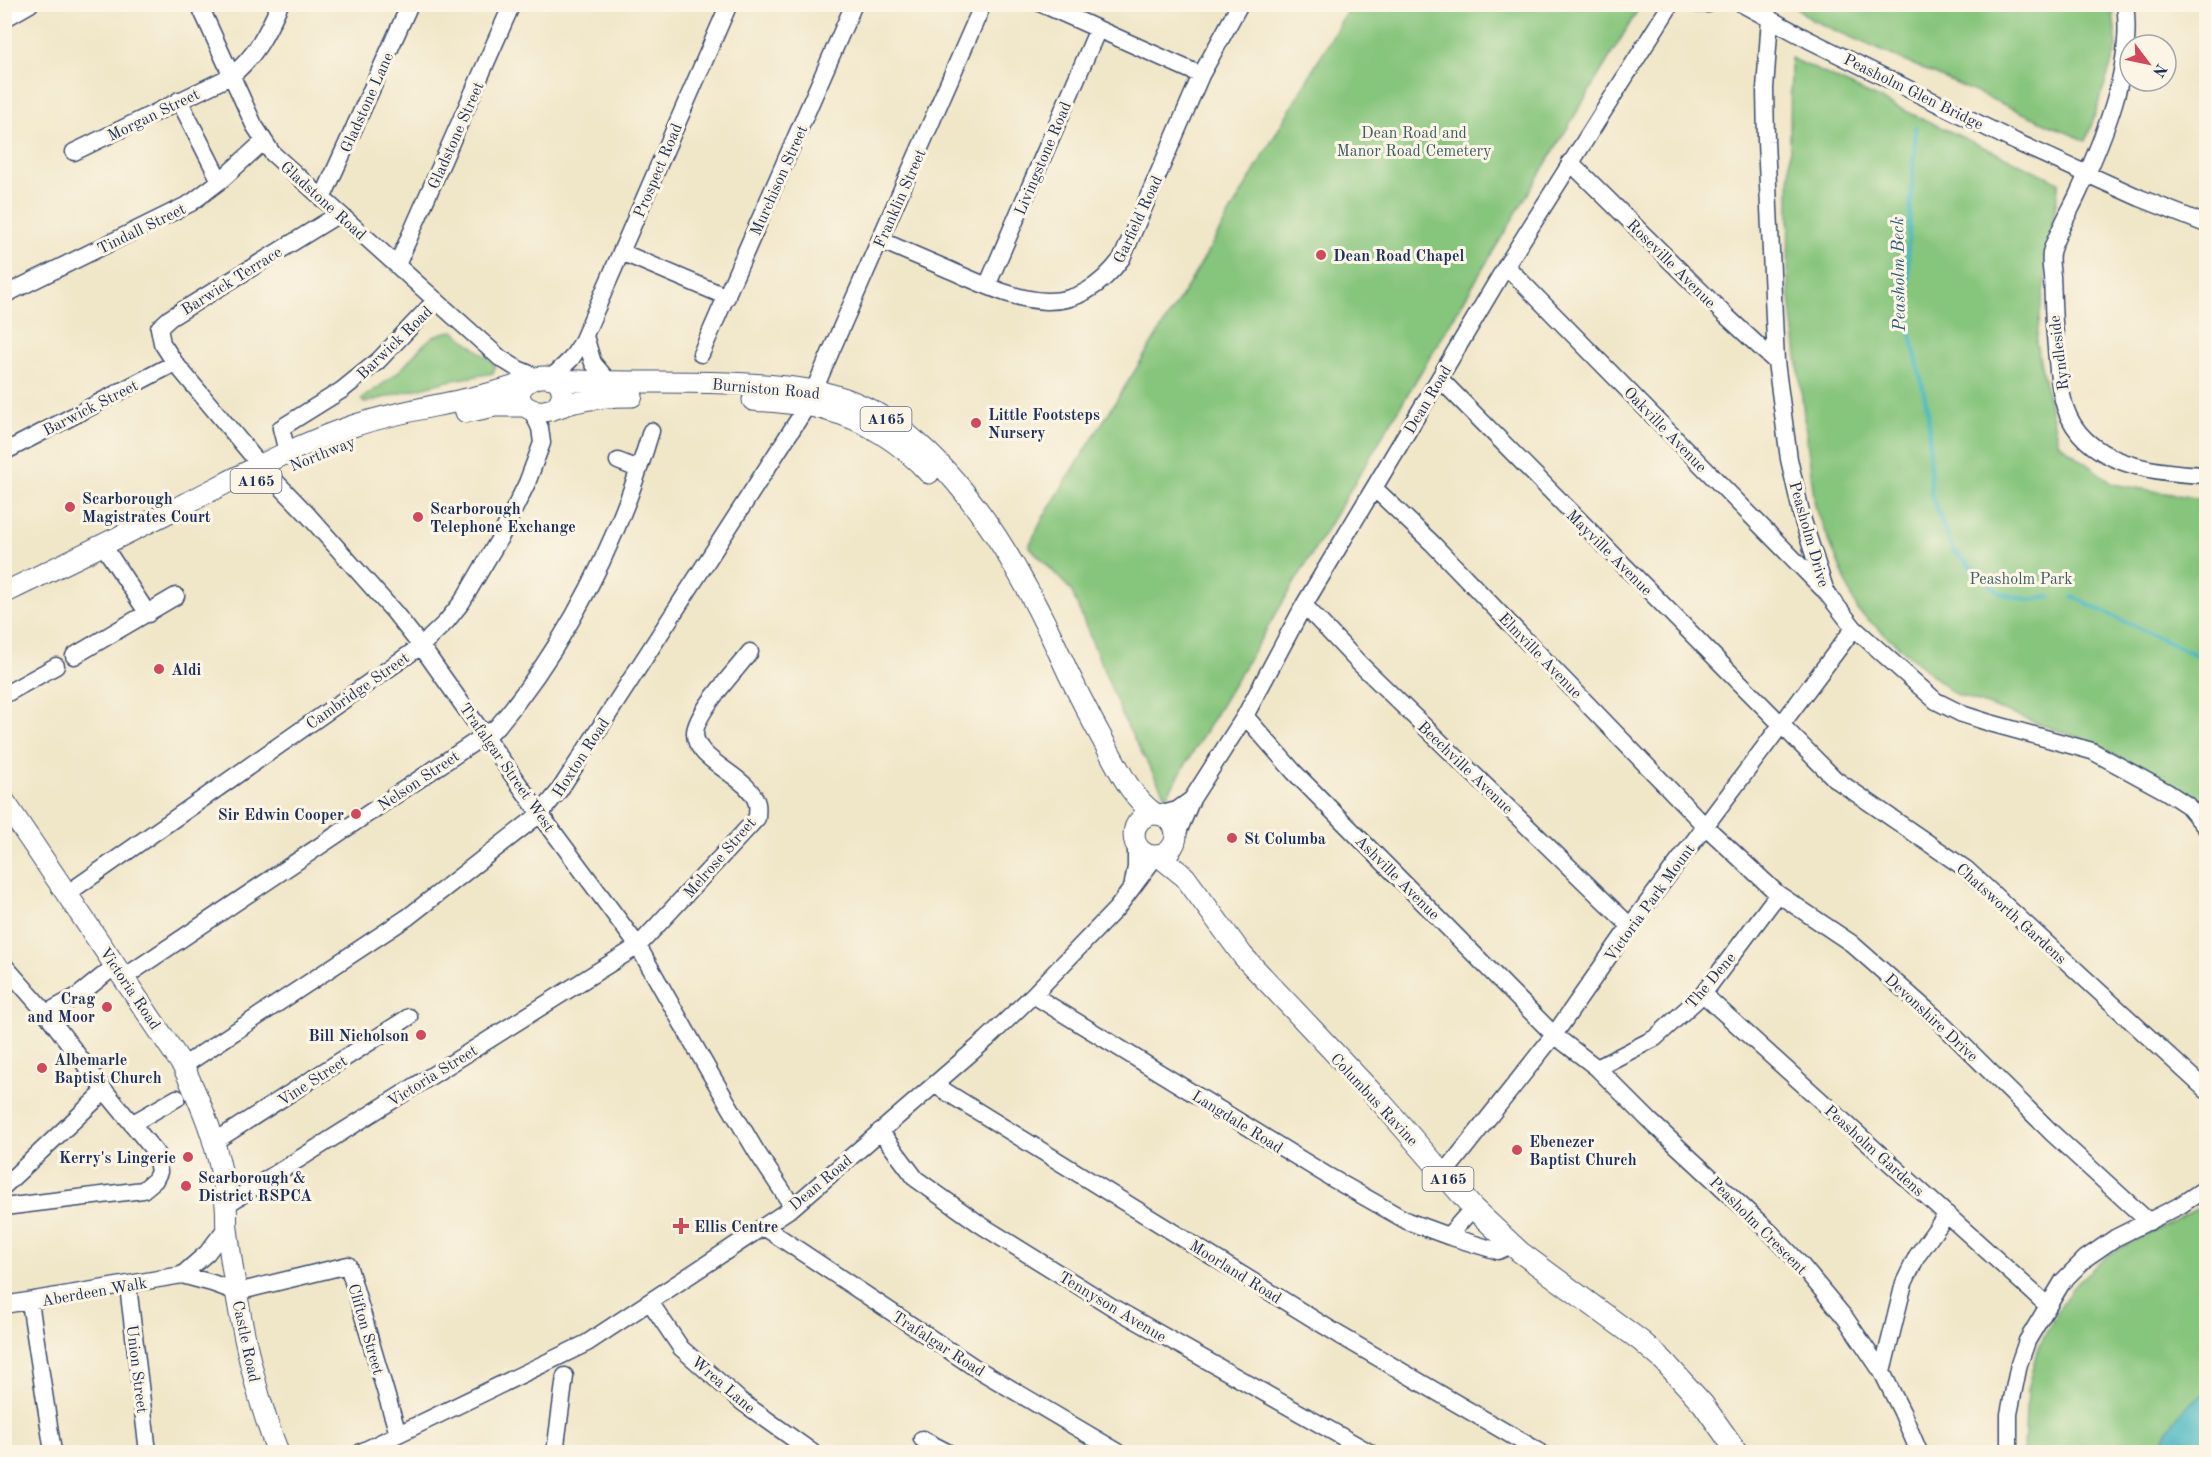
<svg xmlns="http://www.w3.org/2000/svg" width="2211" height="1457" font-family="'Old Standard TT',serif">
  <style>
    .green { fill: #86c57c; stroke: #507a6d; stroke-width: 1.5 }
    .water { fill: #49b8c1; stroke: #327490; stroke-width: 1.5 }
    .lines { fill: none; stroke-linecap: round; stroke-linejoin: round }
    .stream { stroke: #49b8c1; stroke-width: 4.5 }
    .minor-casing { stroke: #3b4a6e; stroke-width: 19 }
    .major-casing { stroke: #3b4a6e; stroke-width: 23 }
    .minor { stroke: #fff; stroke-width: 16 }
    .major { stroke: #fff; stroke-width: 21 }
    .poi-dot { fill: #d1495b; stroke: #fcf5e5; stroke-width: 2 }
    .labels { text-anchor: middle; stroke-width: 6; stroke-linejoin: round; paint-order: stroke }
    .shield { fill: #fcf5e5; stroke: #5e6a86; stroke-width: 1.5 }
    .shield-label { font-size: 15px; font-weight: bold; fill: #1b2f5e }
    .street-label { font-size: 16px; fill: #1b2f5e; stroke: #fcf5e5 }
    .park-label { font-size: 16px; fill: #3b5c67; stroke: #fcf5e5 }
    .poi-label { font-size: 16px; font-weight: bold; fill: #1b2f5e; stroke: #fcf5e5; text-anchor: start }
    .water-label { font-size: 18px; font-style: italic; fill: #29587c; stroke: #fcf5e5 }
  </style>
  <rect width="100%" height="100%" fill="#fcf5e5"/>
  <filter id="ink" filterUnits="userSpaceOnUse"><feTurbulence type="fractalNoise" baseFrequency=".0167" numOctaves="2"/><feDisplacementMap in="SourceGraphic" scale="12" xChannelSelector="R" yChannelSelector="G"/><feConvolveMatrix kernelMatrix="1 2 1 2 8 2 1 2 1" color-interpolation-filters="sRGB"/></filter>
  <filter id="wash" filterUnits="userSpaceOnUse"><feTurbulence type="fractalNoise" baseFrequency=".008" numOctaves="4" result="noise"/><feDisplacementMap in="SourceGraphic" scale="24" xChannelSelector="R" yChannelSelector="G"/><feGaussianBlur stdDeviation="1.35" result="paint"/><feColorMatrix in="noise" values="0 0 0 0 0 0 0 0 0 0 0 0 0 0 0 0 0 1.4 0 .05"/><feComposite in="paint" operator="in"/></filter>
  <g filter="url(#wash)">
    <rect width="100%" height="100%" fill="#f0e6c8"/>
    <path class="green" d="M1351 4 1641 5 1166 797 1125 722 1071 590 1029 546 1043 518 1189 284Z
      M1793 5H2112L2117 47 2086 141 1812 20Z
      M1791 58 2059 182 2036 343 2058 442 2113 484 2206 500V810L2099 745 1953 693 1858 611 1815 506 1788 282Z
      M454 331 492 362 495 366 493 373 447 381 364 403 361 399C373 391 385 383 396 374 415 358 425 332 454 331Z
      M2206 1204V1452H2024L2027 1390 2038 1347 2072 1287 2109 1254Z"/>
    <path class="water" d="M2206 1392V1452H2158C2168 1424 2182 1409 2206 1392Z"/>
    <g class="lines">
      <path class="stream" d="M1916 128 1908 246 1910 330 1928 411 1931 495 1953 550 1999 593 2029 600 2050 597
        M2073 597 2206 660"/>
    </g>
  </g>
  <g filter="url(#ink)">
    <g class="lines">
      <g class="minor-casing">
        <path id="minor" d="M199 4 254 125 272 153 500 358 518 369 537 377
          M1042 4 1201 75
          M1697 4H1708
          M1742 4 1809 40 2016 142 2140 198 2206 224
          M2125 4C2134 67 2103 140 2077 196 2071 209 2053 241 2051 253 2050 260 2051 269 2052 276 2053 296 2053 316 2055 335 2057 359 2058 384 2065 407 2084 465 2154 473 2206 475
          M1770 18 1765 89 1766 141 1776 362 1789 459 1803 521 1826 592 1854 628 1936 701 1962 714 1990 723 2092 751 2167 792 2187 805 2206 828
          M4 19 30 4
          M179 100 220 181
          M74 152 231 76C256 56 267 33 280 4
          M1570 162 1723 313 1776 362
          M322 199 410 4
          M339 214 170 318 159 328 162 343 175 363 260 465 307 514 395 613 421 646 540 814 638 946 710 1073 756 1151 793 1207
          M880 240C907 252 934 263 961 275 1023 302 1074 323 1122 258L1201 75 1240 4
          M621 252 727 297
          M397 265 512 4
          M1506 266 1823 589
          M987 286 1098 29
          M4 295 191 203 220 181 264 141
          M585 336 593 363 610 383
          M701 354 854 4
          M552 377 571 359 581 344 729 4
          M1440 379 1835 779 1966 869 2206 1090
          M4 452 175 363
          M287 452 281 428 342 390 378 361 436 300
          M618 461 638 469
          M1374 488 1432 543 1705 826 1778 894 1851 943 1935 1017 2052 1133 2149 1222
          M103 545 148 614
          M1304 605 1358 662 1630 926
          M74 656 176 596
          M4 695 56 666
          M1245 716 1294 772 1554 1035 1597 1068 1649 1120 1771 1233 1802 1266 1846 1319 1882 1372 1902 1412 1919 1452
          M1159 815 1177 810 1191 800
          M1176 837 1192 799 1245 716 1304 605 1374 488 1506 266 1671 4
          M1133 883 1136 867V844
          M68 893 421 646 446 622 462 602 501 536 527 483 542 443 540 428 531 409
          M4 965 46 1013 105 1091 156 1153 159 1172 155 1180 143 1190 4 1207
          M123 978 497 727C569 641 619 539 651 431
          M1703 994 2047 1305
          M1033 995 1328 1176 1407 1221 1448 1236 1473 1208
          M46 1013 79 995 115 966
          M183 1066 408 917 540 814 559 791 807 406 983 4
          M1597 1068 1655 1038 1703 994 1778 894
          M935 1085 1341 1336 1540 1452
          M133 1123 177 1098
          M880 1131 916 1179 981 1225 1114 1308 1369 1452
          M214 1142 409 1017
          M1444 1174 1554 1035 1630 926 1854 628
          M4 1186 105 1091
          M226 1205 638 946 757 818C757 814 758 808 757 804 751 776 693 761 695 732 697 711 737 669 750 652
          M764 1227 974 1367 1118 1452
          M1448 1236 1498 1251 1512 1245
          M182 1275 207 1253 227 1227
          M128 1286 148 1452
          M30 1302 53 1452
          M650 1302 681 1348 742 1402 812 1452
          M4 1305 182 1275 212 1283 237 1292 348 1265 398 1434
          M1882 1372 1904 1283 1917 1256 1947 1214
          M922 1439 947 1452
          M361 1452 587 1343 793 1207 987 1039 1033 995 1117 908 1156 856
          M555 1452 565 1376
          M2009 1452V1414L2019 1364 2027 1341 2063 1281 2086 1258 2115 1238 2179 1206 2206 1188"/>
      </g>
      <g class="major-casing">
        <path id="major" d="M557 380C643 385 730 377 815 391 932 410 1014 554 1059 653 1073 684 1089 715 1106 746 1120 771 1131 797 1155 814
          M753 400C777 402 803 403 827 410 865 419 903 444 929 473
          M554 408C564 399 565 390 557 380 536 369 506 390 526 407 531 410 538 412 544 411 554 410 565 404 575 402 594 397 613 396 632 396
          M466 412 495 406H525
          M4 593C66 563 128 533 189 502 242 475 294 446 350 427 408 407 471 403 527 382
          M4 801 183 1066C195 1091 207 1117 214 1143 220 1163 225 1185 226 1206 227 1214 226 1221 227 1229 236 1301 251 1385 278 1452
          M1134 835a21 21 0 1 1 42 0a21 21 0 1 1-42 0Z
          M1159 856 1185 877 1243 956 1381 1102 1473 1208 1520 1252 1641 1341 1663 1360 1703 1404 1737 1452"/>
      </g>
      <use href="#minor" class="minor"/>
      <use href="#major" class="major"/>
    </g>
  </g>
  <g class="poi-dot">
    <circle cx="1321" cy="255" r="6"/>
    <circle cx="976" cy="423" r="6"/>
    <circle cx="70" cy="507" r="6"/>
    <circle cx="418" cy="517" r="6"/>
    <circle cx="159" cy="669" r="6"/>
    <circle cx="356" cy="814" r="6"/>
    <circle cx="1232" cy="838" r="6"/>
    <circle cx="107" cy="1007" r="6"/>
    <circle cx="421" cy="1035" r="6"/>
    <circle cx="42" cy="1068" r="6"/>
    <circle cx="1517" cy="1150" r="6"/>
    <circle cx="188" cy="1157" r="6"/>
    <circle cx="186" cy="1186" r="6"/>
    <path d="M678 1217h6v6h6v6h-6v6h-6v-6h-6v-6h6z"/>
  </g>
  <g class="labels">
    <g class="shield">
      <rect x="860.5" y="407" width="51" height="24" rx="4.5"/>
      <rect x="230.5" y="469" width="51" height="24" rx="4.5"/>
      <rect x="1422.5" y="1167" width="51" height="24" rx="4.5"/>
    </g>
    <g class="shield-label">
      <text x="886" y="424">A165</text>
      <text x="256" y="486">A165</text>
      <text x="1448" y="1184">A165</text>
    </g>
    <g class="street-label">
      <text transform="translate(1914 91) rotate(26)" y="6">Peasholm Glen Bridge</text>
      <text transform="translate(366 102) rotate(-66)" y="6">Gladstone Lane</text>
      <text transform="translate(153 114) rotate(-26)" y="6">Morgan Street</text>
      <text transform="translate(455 135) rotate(-66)" y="6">Gladstone Street</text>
      <text transform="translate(1042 158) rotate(-67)" y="6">Livingstone Road</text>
      <text transform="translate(657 170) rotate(-67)" y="6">Prospect Road</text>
      <text transform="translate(778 180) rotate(-66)" y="6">Murchison Street</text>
      <text transform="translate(899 198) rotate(-66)" y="6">Franklin Street</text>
      <text transform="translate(324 200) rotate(42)" y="6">Gladstone Road</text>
      <text transform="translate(1137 219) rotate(-65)" y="6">Garfield Road</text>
      <text transform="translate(141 228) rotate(-26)" y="6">Tindall Street</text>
      <text transform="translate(1672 263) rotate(45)" y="6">Roseville Avenue</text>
      <text transform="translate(231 280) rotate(-32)" y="6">Barwick Terrace</text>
      <text transform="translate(394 342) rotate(-44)" y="6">Barwick Road</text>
      <text transform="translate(2058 353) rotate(-97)" y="6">Ryndleside</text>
      <text transform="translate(766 388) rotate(5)" y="6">Burniston Road</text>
      <text transform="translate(1427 399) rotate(-59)" y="6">Dean Road</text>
      <text transform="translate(90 407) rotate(-27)" y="6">Barwick Street</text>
      <text transform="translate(1666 429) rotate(46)" y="6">Oakville Avenue</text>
      <text transform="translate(322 453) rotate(-22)" y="6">Northway</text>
      <text transform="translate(1810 534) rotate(74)" y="6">Peasholm Drive</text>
      <text transform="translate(1610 552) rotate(45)" y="6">Mayville Avenue</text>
      <text transform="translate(1541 655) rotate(46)" y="6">Elmville Avenue</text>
      <text transform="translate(357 690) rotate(-35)" y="6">Cambridge Street</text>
      <text transform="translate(580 757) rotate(-57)" y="6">Hoxton Road</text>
      <text transform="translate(508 767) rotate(55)" y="6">Trafalgar Street West</text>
      <text transform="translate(1466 767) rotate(44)" y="6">Beechville Avenue</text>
      <text transform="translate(418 780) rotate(-34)" y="6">Nelson Street</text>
      <text transform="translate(719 857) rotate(-49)" y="6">Melrose Street</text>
      <text transform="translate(1398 877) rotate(45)" y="6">Ashville Avenue</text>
      <text transform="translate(1649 902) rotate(-54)" y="6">Victoria Park Mount</text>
      <text transform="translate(2012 913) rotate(42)" y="6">Chatsworth Gardens</text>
      <text transform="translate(1710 980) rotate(-50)" y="6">The Dene</text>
      <text transform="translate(131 988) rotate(56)" y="6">Victoria Road</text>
      <text transform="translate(1932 1017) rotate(43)" y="6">Devonshire Drive</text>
      <text transform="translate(432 1075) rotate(-32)" y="6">Victoria Street</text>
      <text transform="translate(312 1080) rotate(-33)" y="6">Vine Street</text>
      <text transform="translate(1375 1099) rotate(47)" y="6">Columbus Ravine</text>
      <text transform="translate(1238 1121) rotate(32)" y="6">Langdale Road</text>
      <text transform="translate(1875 1150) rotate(42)" y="6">Peasholm Gardens</text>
      <text transform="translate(820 1182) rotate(-40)" y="6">Dean Road</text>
      <text transform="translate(1759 1225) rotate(45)" y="6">Peasholm Crescent</text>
      <text transform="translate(1236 1271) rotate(32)" y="6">Moorland Road</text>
      <text transform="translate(94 1291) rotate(-10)" y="6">Aberdeen Walk</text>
      <text transform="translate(1113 1306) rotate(31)" y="6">Tennyson Avenue</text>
      <text transform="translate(367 1329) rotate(74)" y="6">Clifton Street</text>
      <text transform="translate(247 1341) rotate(78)" y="6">Castle Road</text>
      <text transform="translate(939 1343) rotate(33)" y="6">Trafalgar Road</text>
      <text transform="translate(138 1369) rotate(83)" y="6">Union Street</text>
      <text transform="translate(724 1384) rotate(41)" y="6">Wrea Lane</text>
    </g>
    <g class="park-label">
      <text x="1414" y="138">Dean Road and<tspan x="1414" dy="18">Manor Road Cemetery</tspan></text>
      <text x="2021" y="584">Peasholm Park</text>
    </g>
    <g class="poi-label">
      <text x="1333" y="261">Dean Road Chapel</text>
      <text x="988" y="420">Little Footsteps<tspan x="988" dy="18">Nursery</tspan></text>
      <text x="82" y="504">Scarborough<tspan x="82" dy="18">Magistrates Court</tspan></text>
      <text x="430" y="514">Scarborough<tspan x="430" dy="18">Telephone Exchange</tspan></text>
      <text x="171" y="675">Aldi</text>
      <text x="344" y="820" text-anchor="end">Sir Edwin Cooper</text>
      <text x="1244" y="844">St Columba</text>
      <text x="95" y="1004" text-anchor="end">Crag<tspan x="95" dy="18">and Moor</tspan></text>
      <text x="409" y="1041" text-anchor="end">Bill Nicholson</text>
      <text x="54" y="1065">Albemarle<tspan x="54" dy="18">Baptist Church</tspan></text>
      <text x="1529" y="1147">Ebenezer<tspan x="1529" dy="18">Baptist Church</tspan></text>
      <text x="176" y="1163" text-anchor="end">Kerry's Lingerie</text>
      <text x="198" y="1183">Scarborough &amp;<tspan x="198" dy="18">District RSPCA</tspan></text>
      <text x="694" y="1232">Ellis Centre</text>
    </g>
    <g class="water-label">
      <text transform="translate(1898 274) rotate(-91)" y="6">Peasholm Beck</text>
    </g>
  </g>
  <rect width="2211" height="1457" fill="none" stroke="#fcf5e5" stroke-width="24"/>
  <g transform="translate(2148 63) rotate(122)"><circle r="28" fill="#fcf5e5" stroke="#a2a6af" stroke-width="1.5"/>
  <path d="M0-4.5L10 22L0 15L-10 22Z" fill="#d1495b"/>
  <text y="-9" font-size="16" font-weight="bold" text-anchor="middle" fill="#1b2f5e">N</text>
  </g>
</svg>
